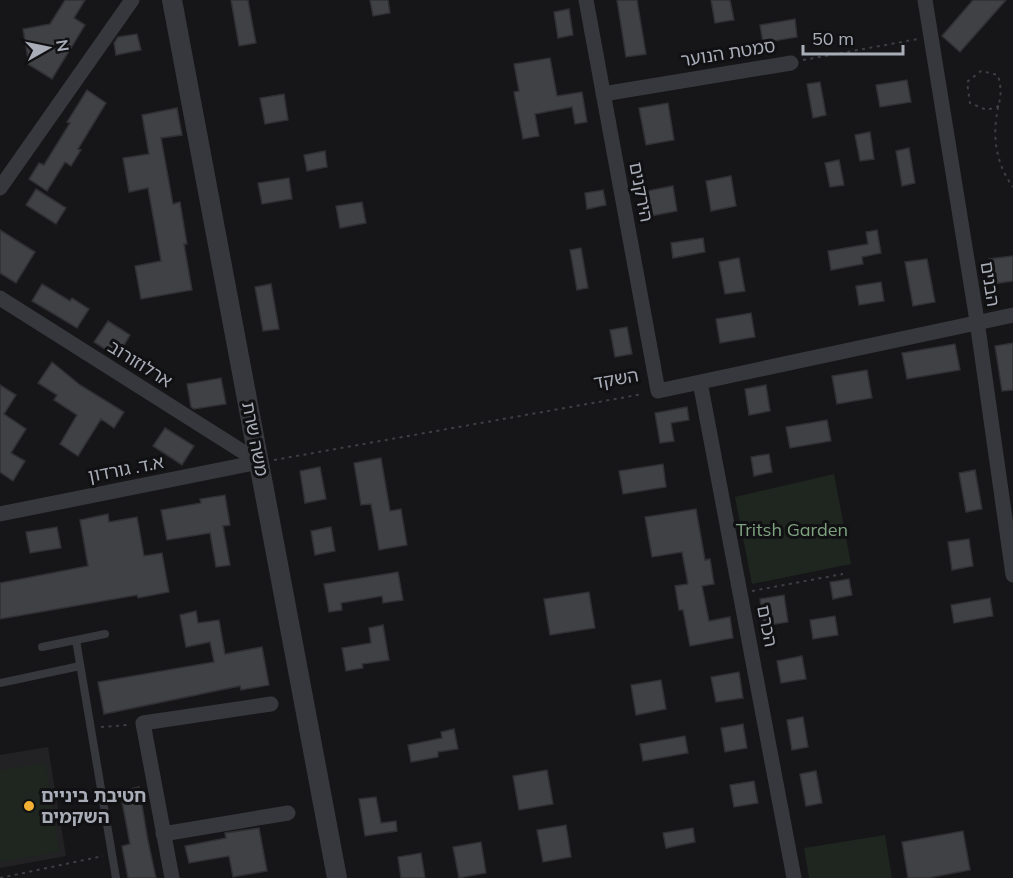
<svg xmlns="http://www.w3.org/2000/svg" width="1013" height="878" font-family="Mulish,'Noto Sans Hebrew',sans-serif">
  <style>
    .built { fill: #222225 }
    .green { fill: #1e261f }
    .building { fill: #404145; stroke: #303034; stroke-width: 1.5 }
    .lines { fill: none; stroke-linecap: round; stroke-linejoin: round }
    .path { stroke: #3d3f44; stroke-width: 2; stroke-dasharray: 3 4.5; stroke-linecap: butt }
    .service { stroke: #37383d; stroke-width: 8 }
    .minor { stroke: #37383d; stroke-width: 15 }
    .tertiary { stroke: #37383d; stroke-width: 20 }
    .poi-dot { fill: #f2b134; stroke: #111113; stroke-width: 2 }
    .labels { text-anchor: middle; stroke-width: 6; stroke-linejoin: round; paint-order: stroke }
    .street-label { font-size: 18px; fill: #a8adb8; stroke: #111113 }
    .park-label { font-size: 18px; fill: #7fa381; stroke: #111113 }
    .poi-label { font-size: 18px; font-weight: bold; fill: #a8adb8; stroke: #111113; text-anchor: start }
  </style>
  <rect width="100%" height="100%" fill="#161618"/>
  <path class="built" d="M48 747 66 856 0 868V755Z"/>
  <path class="green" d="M834 474 851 564 752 584 735 497Z
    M46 763 59 852 0 862V770Z
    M885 835 892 878H809L804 848Z"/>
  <path class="building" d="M65 0H85L74 18 85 25 52 79 26 63 28 59 23 29 50 24Z
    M231 0H248L256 43 239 46Z
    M370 0H388L390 13 373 16Z
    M617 0H637L646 54 626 57Z
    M711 0H730L734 20 715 23Z
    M973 0H1006L960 52 942 36Z
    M569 9 573 35 558 38 554 12Z
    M795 19 797 37 763 43 760 25Z
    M137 34 141 50 116 55 114 43 118 37Z
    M550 58 557 96 582 92 587 122 575 124 572 107 535 114 539 136 523 139 514 92 519 91 514 64Z
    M907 80 911 102 880 107 876 85Z
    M820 82 826 115 813 118 807 84Z
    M87 90 106 103 78 149 81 150 71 166 65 162 47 191 29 179 39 163 44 165 70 123 67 122Z
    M284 94 288 120 265 124 260 98Z
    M668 103 674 140 646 145 639 108Z
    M177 108 182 135 161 138 173 204 180 202 187 244H184L192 290 141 299 135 266 161 261 148 188 129 192 123 158 149 154 142 115Z
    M870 132 874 159 860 161 855 135Z
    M909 148 915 183 902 186 896 151Z
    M325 151 327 167 307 171 304 155Z
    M839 160 844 185 830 187 825 163Z
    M731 176 736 206 711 211 706 181Z
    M289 178 292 199 262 204 258 183Z
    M673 186 677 211 651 216 647 191Z
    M36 189 66 208 56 224 26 205Z
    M603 190 606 205 587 209 585 193Z
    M362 202 366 223 340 228 336 206Z
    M0 230 35 252 16 283 0 273Z
    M877 230 881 253 862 257 863 264 831 270 828 251 868 244 866 232Z
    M703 238 705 252 673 258 671 243Z
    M581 248 588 288 577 290 570 250Z
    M1013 256V281L993 284 989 259Z
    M739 258 745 291 725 294 719 262Z
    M927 259 935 302 913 306 905 262Z
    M881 282 884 301 859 305 856 286Z
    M42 284 70 301 72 298 89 309 77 328 32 301Z
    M271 284 279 329 263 331 255 287Z
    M751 313 755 337 720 343 716 319Z
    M108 321 130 335 117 357 94 342Z
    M627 327 632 354 615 357 610 330Z
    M1013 343V390L1002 391 995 346Z
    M955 344 960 370 907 379 902 353Z
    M52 362 80 385 124 412 114 428 101 419 78 456 60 444 77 415 54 400 57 395 38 383Z
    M867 370 872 398 837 404 832 376Z
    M221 378 226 404 194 409 191 407 187 384Z
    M0 385 16 395 4 414 26 429 11 453 25 461 13 481 0 472Z
    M766 385 770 411 749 415 745 389Z
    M687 407 689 420 671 423 674 441 660 443 655 413Z
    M827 420 831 441 790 448 786 427Z
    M165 428 194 446 182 465 153 446Z
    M769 454 772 472 754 476 751 457Z
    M381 458 390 511 401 509 407 545 379 550 371 504 361 505 354 463Z
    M663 464 666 487 623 494 619 471Z
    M320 467 326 499 305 503 300 471Z
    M975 470 982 509 966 512 959 473Z
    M225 495 230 525 223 526 230 565 216 567 210 533 167 540 161 510 201 503 200 499Z
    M696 509 705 560 710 559 714 584 702 586 709 621 730 617 733 638 690 646 683 610H679L675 586 688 584 682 552 652 557 645 517Z
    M108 514 109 522 137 517 144 556 162 553 169 592 138 598 137 595 0 619V583L88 566 80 520Z
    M57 527 61 548 30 553 26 532Z
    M331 527 335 551 315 555 311 531Z
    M969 539 973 566 952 570 948 542Z
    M398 572 403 600 383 603 382 596 341 603 342 610 329 612 324 584Z
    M849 579 852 595 833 599 830 582Z
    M589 592 595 628 550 635 544 599Z
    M784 595 788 622 764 626 760 599Z
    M990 598 993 616 954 623 951 605Z
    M196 611 198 623 219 620 225 654 262 647 269 685 241 690 240 686 104 714 98 682 214 662 210 642 186 647 180 615Z
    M835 616 838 635 813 639 810 620Z
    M383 625 389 660 362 664 363 668 346 671 342 648 371 643 369 628Z
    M802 656 806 679 781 683 777 661Z
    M739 672 743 698 716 702 711 677Z
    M661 680 666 709 636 715 631 685Z
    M803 717 808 747 792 750 787 720Z
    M743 724 747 748 725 752 721 728Z
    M454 729 458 749 438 752V757L411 762 408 745 442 738 441 732Z
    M685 736 688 753 643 761 640 744Z
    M547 770 553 804 519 810 513 776Z
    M816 771 822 803 806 806 800 774Z
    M754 781 758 803 734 807 730 785Z
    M139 787 148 841 156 878H128L122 846 130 844 120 791Z
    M376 797 381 823 396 821 397 831 365 836 359 799Z
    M566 825 571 857 543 862 537 830Z
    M259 828 267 871 233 877 229 856 189 863 185 846 226 838 225 833Z
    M693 828 695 842 666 848 663 833Z
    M963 831 970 870 928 878H908L902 842Z
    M481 842 486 873 459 878 453 847Z
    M421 853 425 878H401L398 857Z"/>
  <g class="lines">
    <path class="path" d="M803 60 918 39
      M999 106 987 110 970 103 967 82 981 71 998 75C1004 99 998 99 996 121 993 143 999 169 1013 187
      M274 460 643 394
      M752 591 843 574
      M101 727 128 725
      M0 878 103 856"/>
    <path class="service" d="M76 640 116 878
      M42 647 105 634
      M0 683 80 666"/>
    <path class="minor" d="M586 0 658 391 1013 315
      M925 0 977 321 1013 575
      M603 94 791 63
      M0 188 132 0
      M0 298 259 462
      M700 382 794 878
      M0 514 259 462
      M163 834 288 813
      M172 878 143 723 271 704"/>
    <path class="tertiary" d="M172 0 337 878"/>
  </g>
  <circle class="poi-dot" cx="29" cy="806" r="6"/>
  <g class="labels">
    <g class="street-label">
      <text transform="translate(728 53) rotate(-9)" y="6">סמטת הנוער</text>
      <text transform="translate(641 192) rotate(79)" y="6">הירקנים</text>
      <text transform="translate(990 284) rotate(81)" y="6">הבנים</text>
      <text transform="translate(140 364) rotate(32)" y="6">ארלוזורוב</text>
      <text transform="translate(616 379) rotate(-10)" y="6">השקד</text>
      <text transform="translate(255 439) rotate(79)" y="6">משה שרת</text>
      <text transform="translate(126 469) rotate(-11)" y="6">א.ד. גורדון</text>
      <text transform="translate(767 626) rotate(79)" y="6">הכרם</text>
    </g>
    <g class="park-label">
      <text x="792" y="536">Tritsh Garden</text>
    </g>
    <g class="poi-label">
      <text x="41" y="802">חטיבת ביניים<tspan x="41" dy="21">השקמים</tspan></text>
    </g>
  </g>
  <g transform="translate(48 48) rotate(81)" stroke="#111113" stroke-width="4.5" paint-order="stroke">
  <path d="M0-4.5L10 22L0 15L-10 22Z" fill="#a8adb8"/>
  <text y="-9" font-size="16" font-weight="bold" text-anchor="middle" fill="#a8adb8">N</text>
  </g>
  <path d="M803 45v9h100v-9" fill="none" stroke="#a8adb8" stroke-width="3"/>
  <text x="812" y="45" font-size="18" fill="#a8adb8" stroke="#111113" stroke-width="4.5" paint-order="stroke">50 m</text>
</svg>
